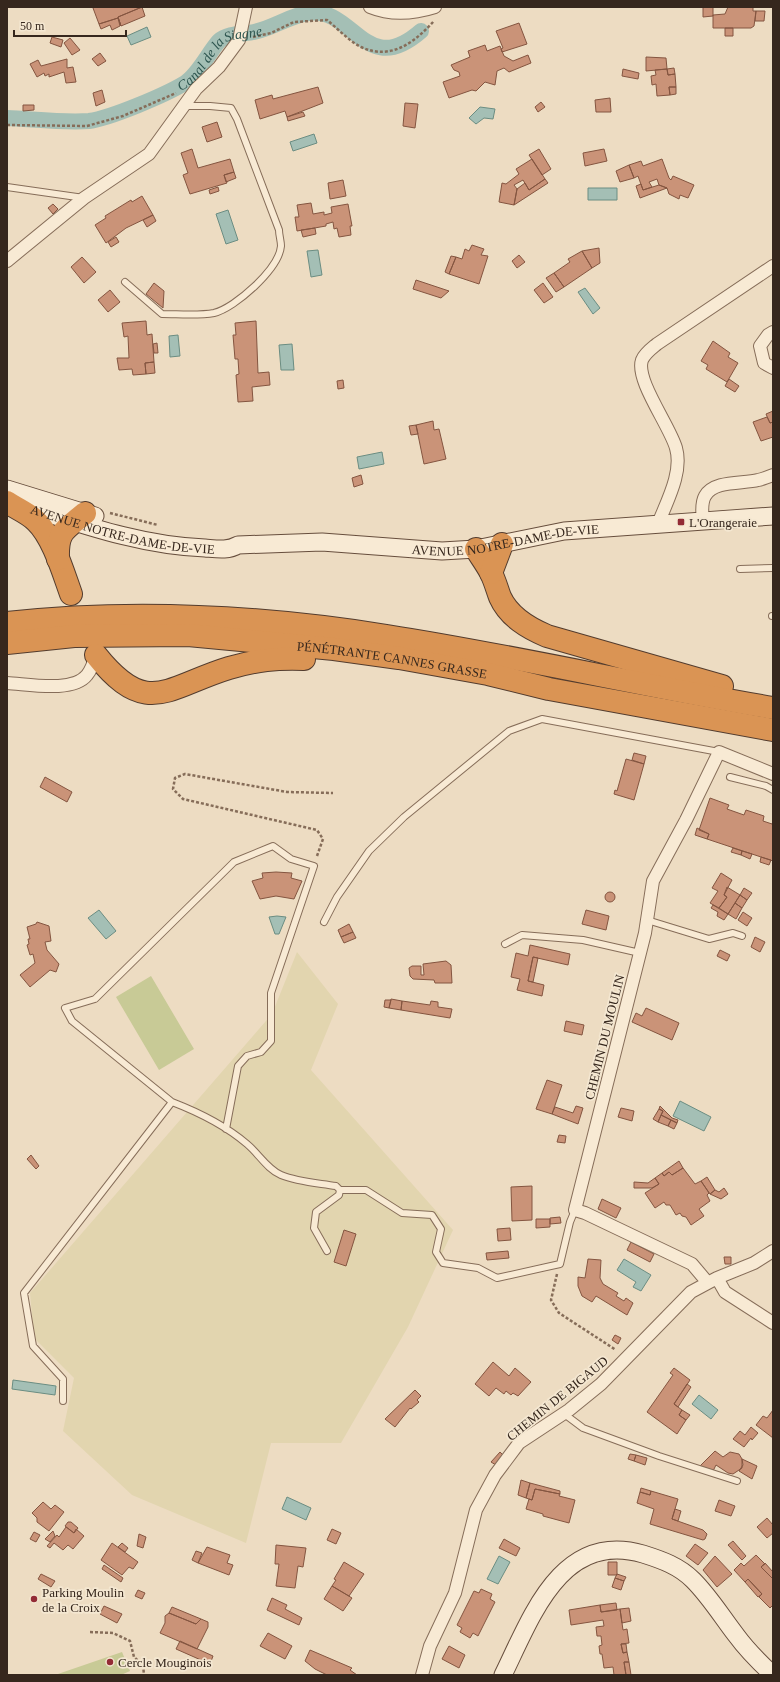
<svg xmlns="http://www.w3.org/2000/svg" width="780" height="1682" font-family="Georgia,serif">
  <style>
    .farmland { fill: #e2d5af }
    .green { fill: #c8ca96 }
    .water { fill: #a4bfb5; stroke: #6b8d82 }
    .lines { fill: none; stroke-linecap: round; stroke-linejoin: round }
    .canal { stroke: #a4bfb5; stroke-width: 16 }
    .building { fill: #ca9378; stroke: #845540 }
    .lane-casing { stroke: #866d59; stroke-width: 8 }
    .street-casing { stroke: #866d59; stroke-width: 14 }
    .secondary-casing { stroke: #674e3d; stroke-width: 19 }
    .highway-casing { stroke: #533c2e; stroke-width: 24 }
    .path { stroke: #866d59; stroke-width: 2.5; stroke-dasharray: 3 2; stroke-linecap: butt }
    .lane { stroke: #f8ead4; stroke-width: 6 }
    .street { stroke: #f8ead4; stroke-width: 12 }
    .secondary { stroke: #f8ead4; stroke-width: 17 }
    .highway { stroke: #da9454; stroke-width: 22 }
    .poi-dot { fill: #932b35; stroke: #f4e7d1; stroke-width: 1.5 }
    .labels { text-anchor: middle; stroke-width: 3.5; stroke-linejoin: round; paint-order: stroke }
    .poi-label { font-size: 13px; fill: #36271d; stroke: #f4e7d1; text-anchor: start }
    .street-label { font-size: 13px; fill: #36271d; stroke: #f4e7d1 }
    .water-label { font-size: 14px; font-style: italic; fill: #2d554f; stroke: #f4e7d1 }
  </style>
  <rect width="100%" height="100%" fill="#eddcc2"/>
  <path class="farmland" d="M297 952 338 1004 311 1070 453 1230 408 1327 341 1443H271L246 1543 132 1495 63 1431 74 1378 34 1338 30 1293 272 1014Z"/>
  <path class="green" d="M151 976 194 1049 159 1070 116 997Z
    M122 1652 130 1671 121 1675H55Z"/>
  <path class="water" d="M147 27 151 37 131 45 127 36Z
    M480 107 495 109 493 119 484 118 476 124 469 118Z
    M314 134 317 143 293 151 290 142Z
    M588 188H617V200H588Z
    M228 210 238 240 226 244 216 214Z
    M318 250 322 275 311 277 307 251Z
    M585 288 600 308 593 314 578 292Z
    M178 335 180 356 170 357 169 336Z
    M292 344 294 370H281L279 345Z
    M382 452 384 464 359 469 357 457Z
    M99 910 116 931 106 939 88 918Z
    M277 916 286 917 279 934H275L269 917Z
    M680 1101 711 1117 704 1131 673 1116Z
    M624 1259 651 1275 641 1291 633 1287 636 1282 617 1270Z
    M13 1380 56 1386 55 1395 12 1389Z
    M699 1395 718 1410 711 1419 692 1404Z
    M287 1497 311 1508 306 1520 282 1509Z
    M499 1556 510 1562 498 1584 487 1579Z"/>
  <g class="lines">
    <path class="canal" id="s1" d="M7 118C32 119 64 123 89 121 111 118 165 95 185 83 198 75 209 52 219 41 227 33 244 34 254 32 273 28 289 16 308 13 354 6 365 80 421 31"/>
  </g>
  <path class="building" d="M95 7H142L118 17 121 26 118 18 99 24 93 8Z
    M142 7 145 16 121 26 118 17Z
    M703 7H713V16L703 17Z
    M728 7H753V11H756L754 26 751 28H713V15L725 14Z
    M756 11H765L764 21H755Z
    M118 18 120 26 112 30 110 25 101 29 99 24Z
    M519 23 527 44 502 52 501 49 503 48 496 31Z
    M725 28H733V36H725Z
    M52 37 63 40 61 47 50 43Z
    M70 38 80 50 72 55 64 43Z
    M485 45 487 51 500 46 504 56 513 61 528 55 531 63 509 72 504 68 497 71 495 85 485 82 476 91 472 90 449 98 443 82 460 76 459 72 454 70 451 65 470 57 468 51Z
    M100 53 106 61 98 66 92 59Z
    M646 57 666 58 667 69 646 71Z
    M67 59V68L73 67 76 82 66 83 64 72 49 77V74L45 76 44 73 37 77 30 64 38 60 41 66Z
    M674 68 675 74 668 75 667 69Z
    M623 69 639 73 638 79 622 76Z
    M667 69 668 75 675 74 676 87H669L670 95 657 96 656 84 652 85 651 76 656 75 655 70Z
    M318 87 323 103 287 117 285 111 260 119 255 100 272 95 273 99Z
    M669 87H676V94L670 95Z
    M102 90 105 102 96 106 93 93Z
    M610 98 611 112H596L595 100Z
    M541 102 545 107 538 112 535 107Z
    M405 103 418 104 415 128 403 126Z
    M23 105H34V110L23 111Z
    M303 112 305 116 288 121 287 117Z
    M217 122 222 137 207 142 202 127Z
    M192 149 198 168 230 159 234 172 224 175 227 183 190 194 183 175 188 173 181 153Z
    M539 149 551 169 542 175 529 155Z
    M604 149 607 161 585 166 583 153Z
    M532 159 545 179 529 190 523 180 514 185 517 189 514 205 499 202 502 183 506 184 519 174 516 169Z
    M662 159 669 178 671 180 673 176 694 185 688 198 680 195 679 199 669 194 667 188 659 185 657 179 649 182 652 187 643 190 638 176 634 178 629 165 641 161 643 166Z
    M629 165 634 178 620 182 616 171Z
    M234 172 236 178 226 182 224 175Z
    M545 179 548 183 514 205 517 189 525 183 529 190Z
    M343 180 346 196 330 199 328 183Z
    M641 184 643 190 659 185 667 188 640 198 636 186Z
    M218 187 219 191 210 194 209 190Z
    M142 196 153 215 126 228 106 243 95 225 106 218 105 216 131 200 132 202Z
    M311 203 313 214 324 212V215L332 213 331 207 348 204 352 226H350L351 235 339 237 337 228 334 229 333 222 326 224V226L297 231 295 217H299L297 205Z
    M53 204 58 209 53 214 48 208Z
    M153 215 156 221 147 227 143 220Z
    M315 228 316 234 303 237 301 230Z
    M116 237 119 242 111 247 108 242Z
    M472 245 484 249 481 255 488 256 479 284 449 274 456 257 462 259 465 249 469 251Z
    M599 248 600 263 592 268 582 251Z
    M582 251 592 268 564 287 554 273 570 262 568 259Z
    M519 255 525 262 517 268 512 261Z
    M451 256 456 257 449 274 445 272Z
    M82 257 96 272 84 283 71 267Z
    M554 273 564 287 556 292 546 278Z
    M416 280 449 291 441 298 413 289Z
    M154 283 164 291 163 308 146 294Z
    M543 283 553 297 544 303 534 290Z
    M110 290 120 302 108 312 98 300Z
    M146 321 147 335 152 334 154 362 145 363 146 374 133 375 132 369 119 370 117 358H129L128 336 124 337 122 323Z
    M256 321 258 373 269 372 270 385 252 387 253 401 238 402 236 375 239 374 238 359H235L233 335H236L235 323Z
    M713 341 730 353 728 357 738 363 727 382 706 369 708 365 701 361Z
    M157 343 158 353H154L153 344Z
    M154 362 155 373 146 374 145 363Z
    M729 379 739 386 735 392 725 386Z
    M343 380 344 388 338 389 337 381Z
    M773 411V422L770 423 766 414Z
    M767 417 770 423 773 422V437L761 441 753 422Z
    M433 421 434 430 439 429 446 459 424 464 416 425Z
    M416 425 418 434 411 435 409 426Z
    M361 475 363 484 354 487 352 478Z
    M634 753 646 756 644 764 632 760Z
    M626 759 644 764 634 800 614 794 615 790 617 791Z
    M45 777 72 792 67 802 40 787Z
    M710 798 729 805 727 809 744 815 746 810 764 816 763 821 772 824 773 822V861L707 839 709 834 699 830Z
    M697 828 709 834 707 839 695 835Z
    M733 848 742 851 741 855 731 852Z
    M742 851 752 854 750 859 741 855Z
    M761 857 771 860 769 865 760 862Z
    M276 872 292 873 291 878 302 881 294 899 276 896 260 899 252 881 263 878 262 873Z
    M721 873 732 880 724 895 727 897 719 908 710 903 718 891 712 888Z
    M727 887 740 895 728 914 719 908 727 897 724 895Z
    M744 888 752 893 747 900 740 895Z
    M605 897a5 5 0 1 1 10 0a5 5 0 1 1-10 0Z
    M740 895 747 900 742 908 735 903Z
    M735 903 742 908 736 919 728 914Z
    M713 905 728 914 724 920 717 916 718 912 711 908Z
    M586 910 609 916 606 930 582 924Z
    M743 912 752 918 747 926 738 920Z
    M37 922 49 926 51 941 45 942 47 950 59 964 56 972 50 970 30 987 20 975 35 963 33 954 30 955 27 945 29 944 28 939H30L27 927 36 924Z
    M349 924 353 932 341 937 338 930Z
    M353 932 356 938 344 943 341 937Z
    M755 937 765 942 760 952 751 947Z
    M530 945 570 954 568 965 533 957 528 981 544 985 542 996 517 990 520 979 511 977 516 953 528 956Z
    M720 950 730 955 727 961 717 956Z
    M533 957 538 958 533 982 528 981Z
    M446 961 451 965 452 983H435L434 980 413 979 410 976 409 968 412 966H421V975H424L423 964Z
    M391 999 402 1001 401 1010 389 1008Z
    M385 1000H391L389 1008 384 1007Z
    M402 1001 430 1005 431 1001 438 1002V1007L452 1009 450 1018 401 1010Z
    M646 1008 679 1023 672 1040 632 1022 636 1013 642 1016Z
    M566 1021 584 1025 582 1035 564 1031Z
    M547 1080 562 1085 552 1114 536 1109Z
    M576 1106 583 1108 578 1124 552 1114 555 1107 573 1113Z
    M660 1106 672 1118 678 1120 677 1123 661 1115 663 1111 659 1109Z
    M621 1108 634 1111 632 1121 618 1117Z
    M659 1109 663 1111 658 1122 653 1119Z
    M661 1115 671 1120 668 1126 658 1122Z
    M671 1120 677 1123 674 1129 668 1126Z
    M559 1135 566 1136 565 1143 557 1142Z
    M31 1155 39 1166 36 1169 27 1159Z
    M679 1161 683 1168 672 1175 669 1172 664 1176 662 1173Z
    M683 1168 695 1184 701 1181 709 1193 707 1195 710 1201 699 1209 704 1216 691 1225 686 1217 682 1216 680 1213 676 1215 670 1205H666L664 1202 655 1208 645 1193 659 1184 655 1178 662 1173 664 1176 669 1172 672 1175Z
    M707 1177 715 1190 710 1194 701 1181Z
    M655 1178 659 1184 652 1188H634V1182L648 1183Z
    M532 1186V1220L512 1221 511 1187Z
    M724 1188 728 1194 721 1199 710 1194 715 1190 719 1192Z
    M602 1199 621 1208 616 1218 598 1209Z
    M560 1217 561 1223 550 1224V1218Z
    M536 1219H550V1227L536 1228Z
    M510 1228 511 1240 498 1241 497 1229Z
    M344 1230 356 1234 346 1266 334 1262Z
    M631 1242 654 1254 650 1262 627 1250Z
    M508 1251 509 1258 487 1260 486 1253Z
    M724 1257H731V1264H725Z
    M588 1259 601 1260 600 1278 603 1284 618 1293 616 1296 624 1301 626 1298 633 1303 627 1315 596 1296 592 1302 582 1296 578 1286V1277L585 1278Z
    M615 1335 621 1338 618 1344 612 1340Z
    M493 1362 509 1376 515 1368 531 1382 518 1396 513 1393 511 1395 506 1391 504 1394 496 1388 489 1396 475 1384Z
    M674 1368 690 1380 674 1404 682 1410 679 1415 686 1420 677 1434 647 1412 673 1375 670 1373Z
    M687 1384 691 1387 678 1407 674 1404Z
    M415 1390 421 1396 417 1400 419 1402 411 1409 410 1408 395 1427 385 1419Z
    M682 1410 690 1415 686 1420 679 1415Z
    M773 1410V1438L756 1425 763 1416 767 1418Z
    M751 1427 758 1433 752 1440 751 1438 744 1447 733 1439 740 1431 745 1435Z
    M715 1451 723 1457 730 1452 739 1454 742 1459V1468L733 1474 728 1473 716 1465 713 1471 699 1467Z
    M500 1452 503 1455 496 1465 491 1462Z
    M630 1454 636 1455 634 1461 628 1459Z
    M636 1455 647 1458 645 1465 634 1461Z
    M742 1459 757 1466 752 1479 739 1471 743 1465Z
    M521 1480 530 1483 526 1498 518 1495Z
    M530 1483 560 1491V1494L535 1489 532 1500 526 1498Z
    M641 1488 651 1491 650 1495 640 1492Z
    M535 1489 560 1494 559 1496 575 1500 569 1523 543 1516V1514L526 1509 529 1499 532 1500Z
    M651 1491 678 1499 672 1519 703 1530 707 1534 705 1539 703 1540 650 1524 654 1509 637 1503 640 1492 650 1495Z
    M719 1500 735 1506 731 1516 715 1511Z
    M43 1502 51 1509 55 1505 64 1512 49 1531 37 1522V1518L32 1513Z
    M675 1509 681 1511 678 1521 672 1519Z
    M767 1518 773 1525V1533L767 1538 757 1527Z
    M68 1522H71L78 1528 74 1533 65 1526Z
    M66 1527 74 1533 76 1529 84 1536 73 1549 68 1545 63 1550 54 1543 50 1548 47 1546 57 1535 59 1537Z
    M332 1529 341 1533 336 1544 327 1540Z
    M53 1531 55 1536 50 1542 45 1539Z
    M34 1532 40 1535 36 1542 30 1539Z
    M139 1534 146 1537 143 1548 137 1546Z
    M504 1539 520 1548 516 1556 499 1548Z
    M733 1541 746 1556 742 1560 728 1545Z
    M112 1543 138 1562 133 1569 129 1567 122 1575 101 1560Z
    M122 1543 128 1548 125 1552 118 1547Z
    M695 1544 708 1553 698 1565 686 1556Z
    M276 1545 306 1548 303 1567 298 1566 295 1588 276 1586 279 1564H275Z
    M207 1547 230 1555 227 1563 233 1565 229 1575 198 1563Z
    M196 1551 202 1553 198 1563 192 1560Z
    M756 1555 765 1564 761 1567 773 1579V1605L770 1608 759 1597 762 1594 748 1579 745 1582 734 1570 741 1563 744 1566Z
    M715 1556 732 1574 717 1587 703 1570Z
    M344 1562 364 1574 349 1596 332 1586 336 1580 334 1579Z
    M608 1562H617V1575H608Z
    M765 1563 773 1572V1579L761 1567Z
    M104 1565 123 1578 121 1582 102 1569Z
    M41 1574 55 1581 51 1587 38 1579Z
    M617 1574 626 1577 624 1581 615 1578Z
    M615 1578 624 1581 621 1590 612 1587Z
    M748 1579 762 1594 758 1597 745 1582Z
    M332 1586 352 1598 343 1611 324 1599Z
    M481 1589 492 1594 490 1599 495 1602 478 1636 473 1633 470 1638 460 1632 462 1628 457 1625 474 1591 479 1593Z
    M138 1590 145 1593 142 1599 135 1596Z
    M272 1598 287 1605 285 1609 302 1618 299 1625 267 1610Z
    M616 1603 617 1610 601 1612 600 1605Z
    M600 1605 601 1612 620 1609 623 1630 627 1629 629 1643 621 1644 623 1653 627 1652 629 1662H624L626 1675H614L613 1667 604 1668 602 1654H600L599 1646 602 1645 601 1636H597L596 1627 604 1626 603 1620 571 1625 569 1610Z
    M104 1606 122 1614 117 1623 100 1614Z
    M172 1607 201 1619 196 1624 169 1613Z
    M629 1608 631 1621 622 1623 620 1609Z
    M169 1613 196 1624 201 1619 208 1622V1627L197 1649 160 1633 165 1623V1616Z
    M268 1633 292 1646 285 1659 260 1646Z
    M180 1641 213 1656 210 1664 176 1649Z
    M621 1644H626L627 1652 623 1653Z
    M449 1646 465 1655 459 1668 442 1659Z
    M310 1650 352 1668 350 1670 357 1675H327L315 1669 305 1661Z
    M624 1662H629L631 1675H626Z"/>
  <g class="lines">
    <g class="lane-casing">
      <path id="lane" d="M7 187 84 198
        M125 282 162 314C178 314 198 316 214 313 235 308 279 269 281 246 281 241 279 235 279 230L237 119 231 108 210 106H184
        M740 569 773 568
        M772 616H773
        M730 777 766 786 773 790
        M647 920 709 939 733 933 742 936
        M324 922 337 897 369 851 404 817 509 731 542 719 719 752
        M505 944 522 935 583 940 640 953
        M172 1102C198 1112 226 1126 247 1144 259 1154 267 1169 281 1175 298 1182 318 1183 336 1186L340 1190 339 1195 316 1212 314 1228 327 1251
        M340 1190H366L402 1213 432 1215 441 1229 436 1252 443 1263 478 1268 497 1278 560 1264 570 1222 575 1210
        M63 1401V1379L33 1346 24 1293 172 1102 72 1021 65 1008 95 999 234 862 273 846 291 859 314 866 271 993V1041L261 1052 247 1056 238 1066 226 1129
        M563 1413 583 1428 659 1456 737 1481"/>
    </g>
    <g class="street-casing">
      <path id="street" d="M370 7C392 16 413 14 435 7
        M7 261 84 198 149 154 196 89 219 67 239 40 246 7
        M773 332 768 335 760 346 764 363 773 368
        M703 521C702 513 701 503 705 496 714 480 743 484 758 480 763 479 768 477 773 475
        M658 524C667 501 683 472 676 448 670 426 635 380 642 360 645 353 651 349 657 344L773 266
        M7 683C28 684 73 693 87 675 92 669 94 662 96 655
        M717 1278 725 1292 773 1323
        M708 1283 692 1264 585 1213 575 1210 645 933 653 881 686 820 719 752 773 774
        M422 1675 430 1646 455 1593 476 1510 495 1475 519 1443 569 1410 601 1384 691 1292 717 1278 754 1263 773 1251"/>
    </g>
    <g class="secondary-casing">
      <g id="secondary">
        <path d="M7 489 95 516"/>
        <path id="s2" d="M21 505C81 524 142 546 205 548 217 549 228 551 238 545L322 542 442 551 476 549 564 531 773 516"/>
        <path d="M503 1675C531 1618 561 1530 643 1554 662 1560 679 1566 693 1580 710 1597 722 1617 736 1635 747 1650 760 1663 773 1675"/>
      </g>
    </g>
    <g class="highway-casing">
      <g id="highway">
        <path d="M7 502C17 509 28 513 36 521 53 537 63 572 71 594"/>
        <path d="M476 549C481 557 487 565 491 573 495 581 497 589 500 597 509 617 528 628 547 636L722 686"/>
        <path d="M58 559C57 530 65 530 85 513"/>
        <path d="M491 573 502 544"/>
        <path d="M7 623C133 609 261 616 387 636 516 656 644 686 773 708"/>
        <path id="s3" d="M7 643 74 636 188 635 334 649 399 658 488 674 549 689 773 730"/>
        <path d="M96 655C147 719 167 687 229 668 257 660 276 658 304 659"/>
      </g>
    </g>
    <path class="path" d="M253 37 271 33 294 22 327 20C337 28 349 41 361 47 391 61 415 42 434 21
      M7 125 87 126 123 116 176 93
      M110 513 158 525
      M317 856 323 839 317 830 183 799 173 789 175 778 185 774 287 792 333 793
      M557 1274 551 1300 559 1313 616 1350
      M90 1632 113 1633 130 1641 134 1657 143 1665 144 1675"/>
    <use href="#lane" class="lane"/>
    <use href="#street" class="street"/>
    <use href="#secondary" class="secondary"/>
    <use href="#highway" class="highway"/>
  </g>
  <g class="poi-dot">
    <rect x="677" y="518" width="8" height="8" rx="2"/>
    <circle cx="34" cy="1599" r="4"/>
    <circle cx="110" cy="1662" r="4"/>
  </g>
  <g class="labels">
    <g class="poi-label">
      <text x="689" y="527">L'Orangeraie</text>
      <text x="42" y="1597">Parking Moulin<tspan x="42" dy="15">de la Croix</tspan></text>
      <text x="118" y="1667">Cercle Mouginois</text>
    </g>
    <g class="street-label">
      <text dy="5" stroke="none"><textPath href="#s2" startOffset="105">AVENUE NOTRE-DAME-DE-VIE</textPath></text>
      <text dy="5" stroke="none"><textPath href="#s2" startOffset="492">AVENUE NOTRE-DAME-DE-VIE</textPath></text>
      <text dy="5" stroke="none"><textPath href="#s3" startOffset="387">PÉNÉTRANTE CANNES GRASSE</textPath></text>
      <text transform="translate(604 1037) rotate(-76)" y="5">CHEMIN DU MOULIN</text>
      <text transform="translate(557 1398) rotate(-39)" y="5">CHEMIN DE BIGAUD</text>
    </g>
    <g class="water-label">
      <text dy="5" stroke="none"><textPath href="#s1" startOffset="231">Canal de la Siagne</textPath></text>
    </g>
  </g>
  <rect width="780" height="1682" fill="none" stroke="#36271d" stroke-width="16"/>
  <path d="M14 30v6h112v-6" fill="none" stroke="#36271d" stroke-width="2"/>
  <text x="20" y="30" font-size="12" fill="#36271d" stroke="#f4e7d1" stroke-width="3" paint-order="stroke">50 m</text>
</svg>
